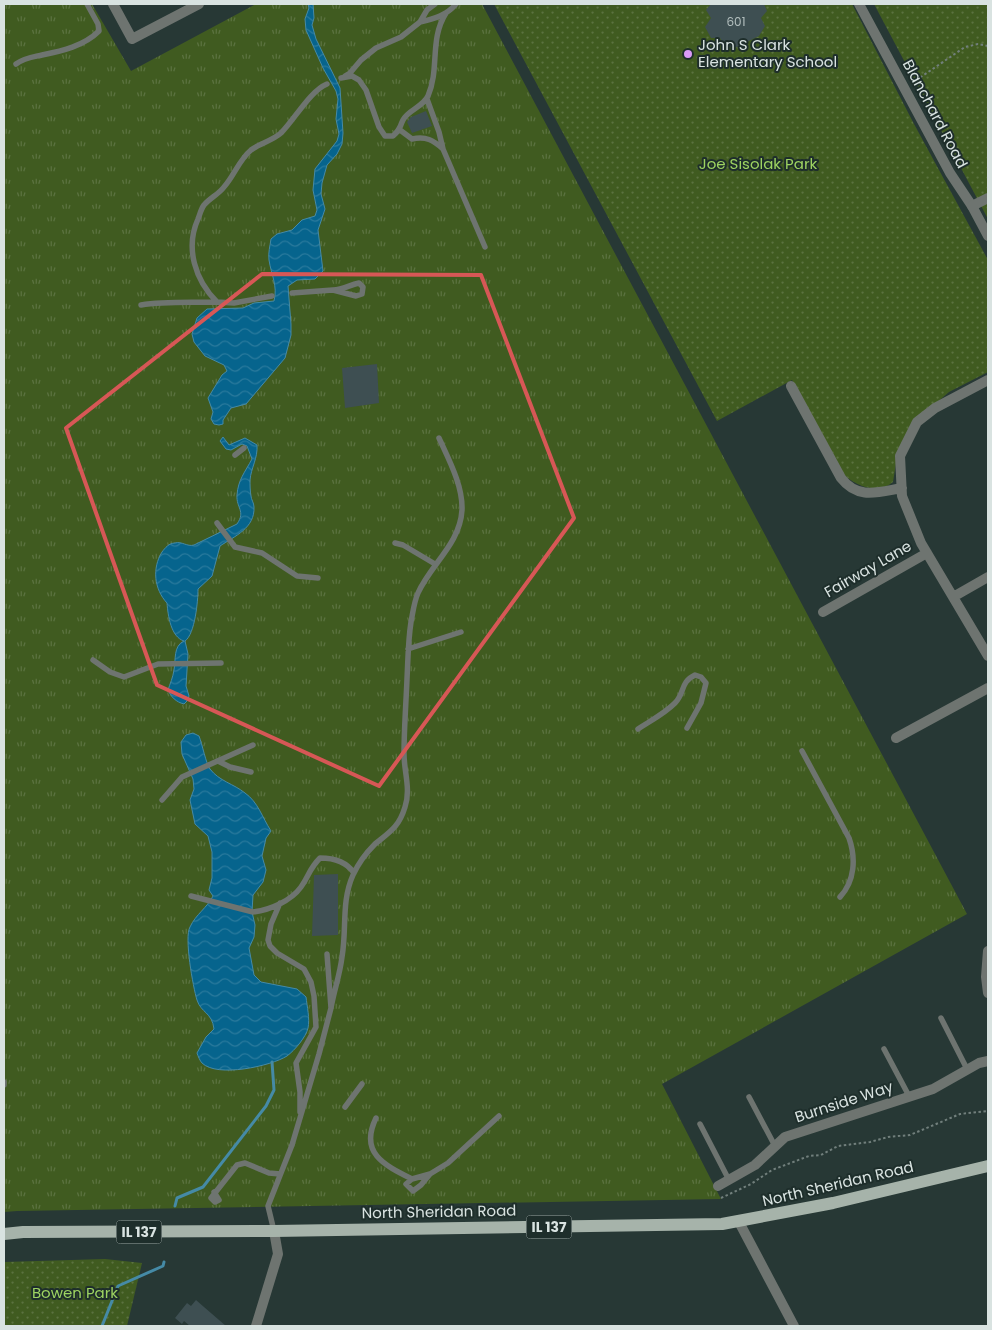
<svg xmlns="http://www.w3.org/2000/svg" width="992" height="1330" font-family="Poppins,sans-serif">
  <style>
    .grass { fill: url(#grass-tufts) }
    .park { fill: url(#park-dots) }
    .water { fill: url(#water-waves); stroke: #458aa6 }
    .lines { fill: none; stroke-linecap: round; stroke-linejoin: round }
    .stream { stroke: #458aa6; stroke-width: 3 }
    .building { fill: #3e4f52 }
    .path { stroke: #717f7c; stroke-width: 2; stroke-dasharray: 2.5 2.5; stroke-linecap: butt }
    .service { stroke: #6e7470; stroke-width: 5.5 }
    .minor { stroke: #6e7470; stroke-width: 10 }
    .tertiary { stroke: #6e7470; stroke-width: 10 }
    .primary { stroke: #a6b3aa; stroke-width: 12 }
    .marked { fill: none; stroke: #d75756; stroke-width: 4; stroke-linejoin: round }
    .poi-dot { fill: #da9af6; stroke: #1e2e2b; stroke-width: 2 }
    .labels { text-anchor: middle; stroke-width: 4; stroke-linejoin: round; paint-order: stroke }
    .number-label { font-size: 12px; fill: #b2bebd }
    .shield { fill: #1e2e2b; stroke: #a1adaa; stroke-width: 1 }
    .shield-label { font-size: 14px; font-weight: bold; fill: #d9e3e1 }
    .poi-label { font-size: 15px; fill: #d9e3e1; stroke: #1e2e2b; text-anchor: start }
    .street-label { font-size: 15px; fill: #d9e3e1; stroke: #1e2e2b }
    .park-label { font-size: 15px; fill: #9dd361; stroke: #1e2e2b }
  </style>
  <defs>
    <pattern id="grass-tufts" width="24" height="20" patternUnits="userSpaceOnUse" patternTransform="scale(1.25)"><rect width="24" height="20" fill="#405b20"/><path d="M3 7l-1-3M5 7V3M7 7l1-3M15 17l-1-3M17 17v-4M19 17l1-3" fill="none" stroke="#5b7240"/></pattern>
    <pattern id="park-dots" width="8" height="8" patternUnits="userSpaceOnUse" patternTransform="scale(1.25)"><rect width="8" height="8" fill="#405b20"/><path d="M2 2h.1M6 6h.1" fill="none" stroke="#5b7240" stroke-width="1.8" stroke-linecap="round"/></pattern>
    <pattern id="water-waves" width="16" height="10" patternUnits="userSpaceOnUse" patternTransform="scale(1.25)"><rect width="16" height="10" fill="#06648d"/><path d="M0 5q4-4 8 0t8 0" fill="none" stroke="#2a7a9d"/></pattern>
  </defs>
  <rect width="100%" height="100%" fill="#273835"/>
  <path class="grass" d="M4 4H92L131 71 256 4H482L967 914 662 1084 721 1199 17 1211 4 1212Z"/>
  <path class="park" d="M494 4H852L914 124 988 260V372L949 392 912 424 897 457 893 482C877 495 855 486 842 473L792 380 717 421Z
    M874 4H988V219Z
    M105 1259 142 1263 127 1326H4V1262Z"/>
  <path class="water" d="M308 4H313L314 18 312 25 316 39 340 88 343 133 342 144 337 154 327 165 322 183 321 194 325 209 318 230 323 271 315 279 297 280 288 286 291 324V335L285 358 246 404 231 408 223 420V424L219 425 214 424 211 419 213 412 208 398 222 375 227 371 224 365 205 356 194 342 192 334 197 318 207 309 243 308 254 303 274 301C278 286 271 274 269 260 268 253 270 246 271 239L277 234 292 230 302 220 315 216 317 210 313 190 315 169 337 141 339 134 336 119 338 99 336 91 323 68 306 30 305 19 309 8Z
    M223 437 229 445 245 438 257 445C258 458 251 468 250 480 250 485 250 491 251 496 251 499 254 503 254 507 255 528 235 536 220 546L212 576 198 589C198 601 195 634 185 641L188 654 186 686 189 696 187 701 184 704C176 702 171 697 168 690 170 684 173 677 174 670 176 660 173 646 184 641 171 637 168 616 167 603 154 589 152 568 162 552 165 548 169 543 175 543 182 541 187 547 194 545L237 524C246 511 236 508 237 495 238 480 245 472 252 459L247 446 242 444 231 450 226 449 220 441Z
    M193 733 199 736C202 743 206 764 210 769 219 781 234 784 245 793 258 802 262 817 271 831L266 838 262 856 266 870 263 882 253 895 252 912 255 925 254 937 249 948 254 975 261 982 297 989 306 997C307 1006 310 1019 308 1028 306 1037 295 1050 287 1056 271 1066 217 1078 202 1063 200 1061 198 1056 197 1053L206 1037 214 1029C212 1012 201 1013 197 1000 193 987 184 937 190 927 196 914 207 908 213 896L209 890 212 878V852L208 836 195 824 190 800 194 789 193 779 182 754 181 742 186 735Z"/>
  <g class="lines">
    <path class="stream" d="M175 1206 177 1198 203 1187 266 1106 274 1090 272 1062
      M102 1326 118 1286 163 1266 164 1262"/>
  </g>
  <path class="building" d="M711 4H764L767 11 761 18 765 26 759 36 737 47H725L720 38H711L705 27 711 18 706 10Z
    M426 111 432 126 412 133 407 122 411 117Z
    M377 364 379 403 345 408 342 368Z
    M338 874V935L312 936 314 875Z
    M196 1300 204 1307 226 1326H190L184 1321 182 1324 175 1318 187 1303 191 1306Z"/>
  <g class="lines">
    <path class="path" d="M912 83 965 47 978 44 988 46
      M721 1198 751 1184 772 1170 809 1156 821 1155 838 1146 870 1142 888 1137 910 1135 960 1114 988 1111"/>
    <path class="service" d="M420 22C434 19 447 15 456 4
      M16 64C24 58 33 57 42 55 62 51 84 46 99 31L98 24 87 4
      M345 76 350 73 361 60 376 48 401 37 420 22 427 10 435 4
      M341 78 352 76 359 80 366 90 379 127 385 136H393C401 129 399 128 403 120 408 110 423 107 428 96 440 68 429 40 446 13
      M427 99 439 132 443 149
      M400 130 412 139C426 136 433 140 443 149L485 247
      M292 293 333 290 356 296 362 294 363 287 359 283C349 285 343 290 333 290
      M272 296 234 303 217 302C195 280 185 248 198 219 200 214 201 209 204 205 210 198 219 194 224 187 234 176 239 160 251 150 260 143 272 141 281 133 295 119 310 91 327 84
      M141 305C166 301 191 303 217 302
      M235 455 244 448
      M217 523 235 547 262 553 297 576 318 578
      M395 543 403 545 435 564
      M408 649 461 632
      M93 660 110 672 124 677 158 664 221 663
      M638 729C650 721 664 714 675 703 685 693 680 682 695 675L701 677 706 683 701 703 687 728
      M802 751 849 838C856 858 855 881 840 897
      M218 761 230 767 251 772
      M162 800 182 777 253 745
      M191 896 253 912C270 910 291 901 301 887 309 876 309 869 320 858 334 858 346 861 354 873
      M280 903 271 924 268 940 270 946 277 953 304 969 311 982 314 996 316 1027 296 1063 300 1092V1112
      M331 1008C334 991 340 974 342 957 347 928 341 902 353 875 358 864 367 852 375 844 390 832 399 827 405 807 411 789 404 772 404 754 404 729 406 704 407 679 408 660 408 641 411 622 413 612 414 602 418 593 431 564 460 544 462 510 463 486 449 460 439 438
      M941 1018 967 1069
      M884 1049 909 1096
      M4 1082V1085
      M749 1097 775 1146
      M345 1107 362 1084
      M376 1118C359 1153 384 1165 412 1179L430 1174 448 1163 499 1116
      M700 1124 729 1180
      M412 1179 406 1184 413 1191 421 1185 430 1174
      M214 1192 219 1200 215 1202 211 1198 237 1165 245 1163 269 1173 280 1174
      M274 1231 268 1206 292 1145 319 1054 331 1008 327 954"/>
    <path class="minor" d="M113 4 132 39 199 4
      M859 4 950 173 972 206
      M988 380 935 408 917 422 900 456 902 496 921 543 988 656
      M791 386 841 478C858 500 878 492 902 488
      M953 597 988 577
      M823 612 927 553
      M896 738 988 688
      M988 951 986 977 988 993
      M718 1186 755 1165 785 1137 933 1089 979 1063 988 1061
      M739 1222 794 1326
      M256 1326 278 1254 274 1231"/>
    <path class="tertiary" d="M988 198 972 206 988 236"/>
    <path class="primary" d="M4 1234 23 1232 274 1231 722 1224 833 1203 988 1166"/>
  </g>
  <path class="marked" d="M262 274 481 275 574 518 379 786 157 685 66 428Z"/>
  <circle class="poi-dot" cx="688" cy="54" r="5"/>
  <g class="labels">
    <g class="number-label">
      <text x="736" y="26">601</text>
    </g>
    <g class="shield">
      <rect x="526.5" y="1215.5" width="45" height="23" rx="4"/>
      <rect x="116.5" y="1220.5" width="45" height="23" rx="4"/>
    </g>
    <g class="shield-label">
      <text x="549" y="1232">IL 137</text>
      <text x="139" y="1237">IL 137</text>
    </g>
    <g class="poi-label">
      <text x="698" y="50">John S Clark<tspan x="698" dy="17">Elementary School</tspan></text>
    </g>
    <g class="street-label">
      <text transform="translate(935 114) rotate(62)" y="5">Blanchard Road</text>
      <text transform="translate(868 569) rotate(-30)" y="5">Fairway Lane</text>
      <text transform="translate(844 1102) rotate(-18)" y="5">Burnside Way</text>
      <text transform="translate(838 1184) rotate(-13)" y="5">North Sheridan Road</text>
      <text transform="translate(439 1212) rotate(-1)" y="5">North Sheridan Road</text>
    </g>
    <g class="park-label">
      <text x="758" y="169">Joe Sisolak Park</text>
      <text x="75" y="1298">Bowen Park</text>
    </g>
  </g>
  <rect width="992" height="1330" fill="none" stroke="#d9e3e1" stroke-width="10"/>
</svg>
